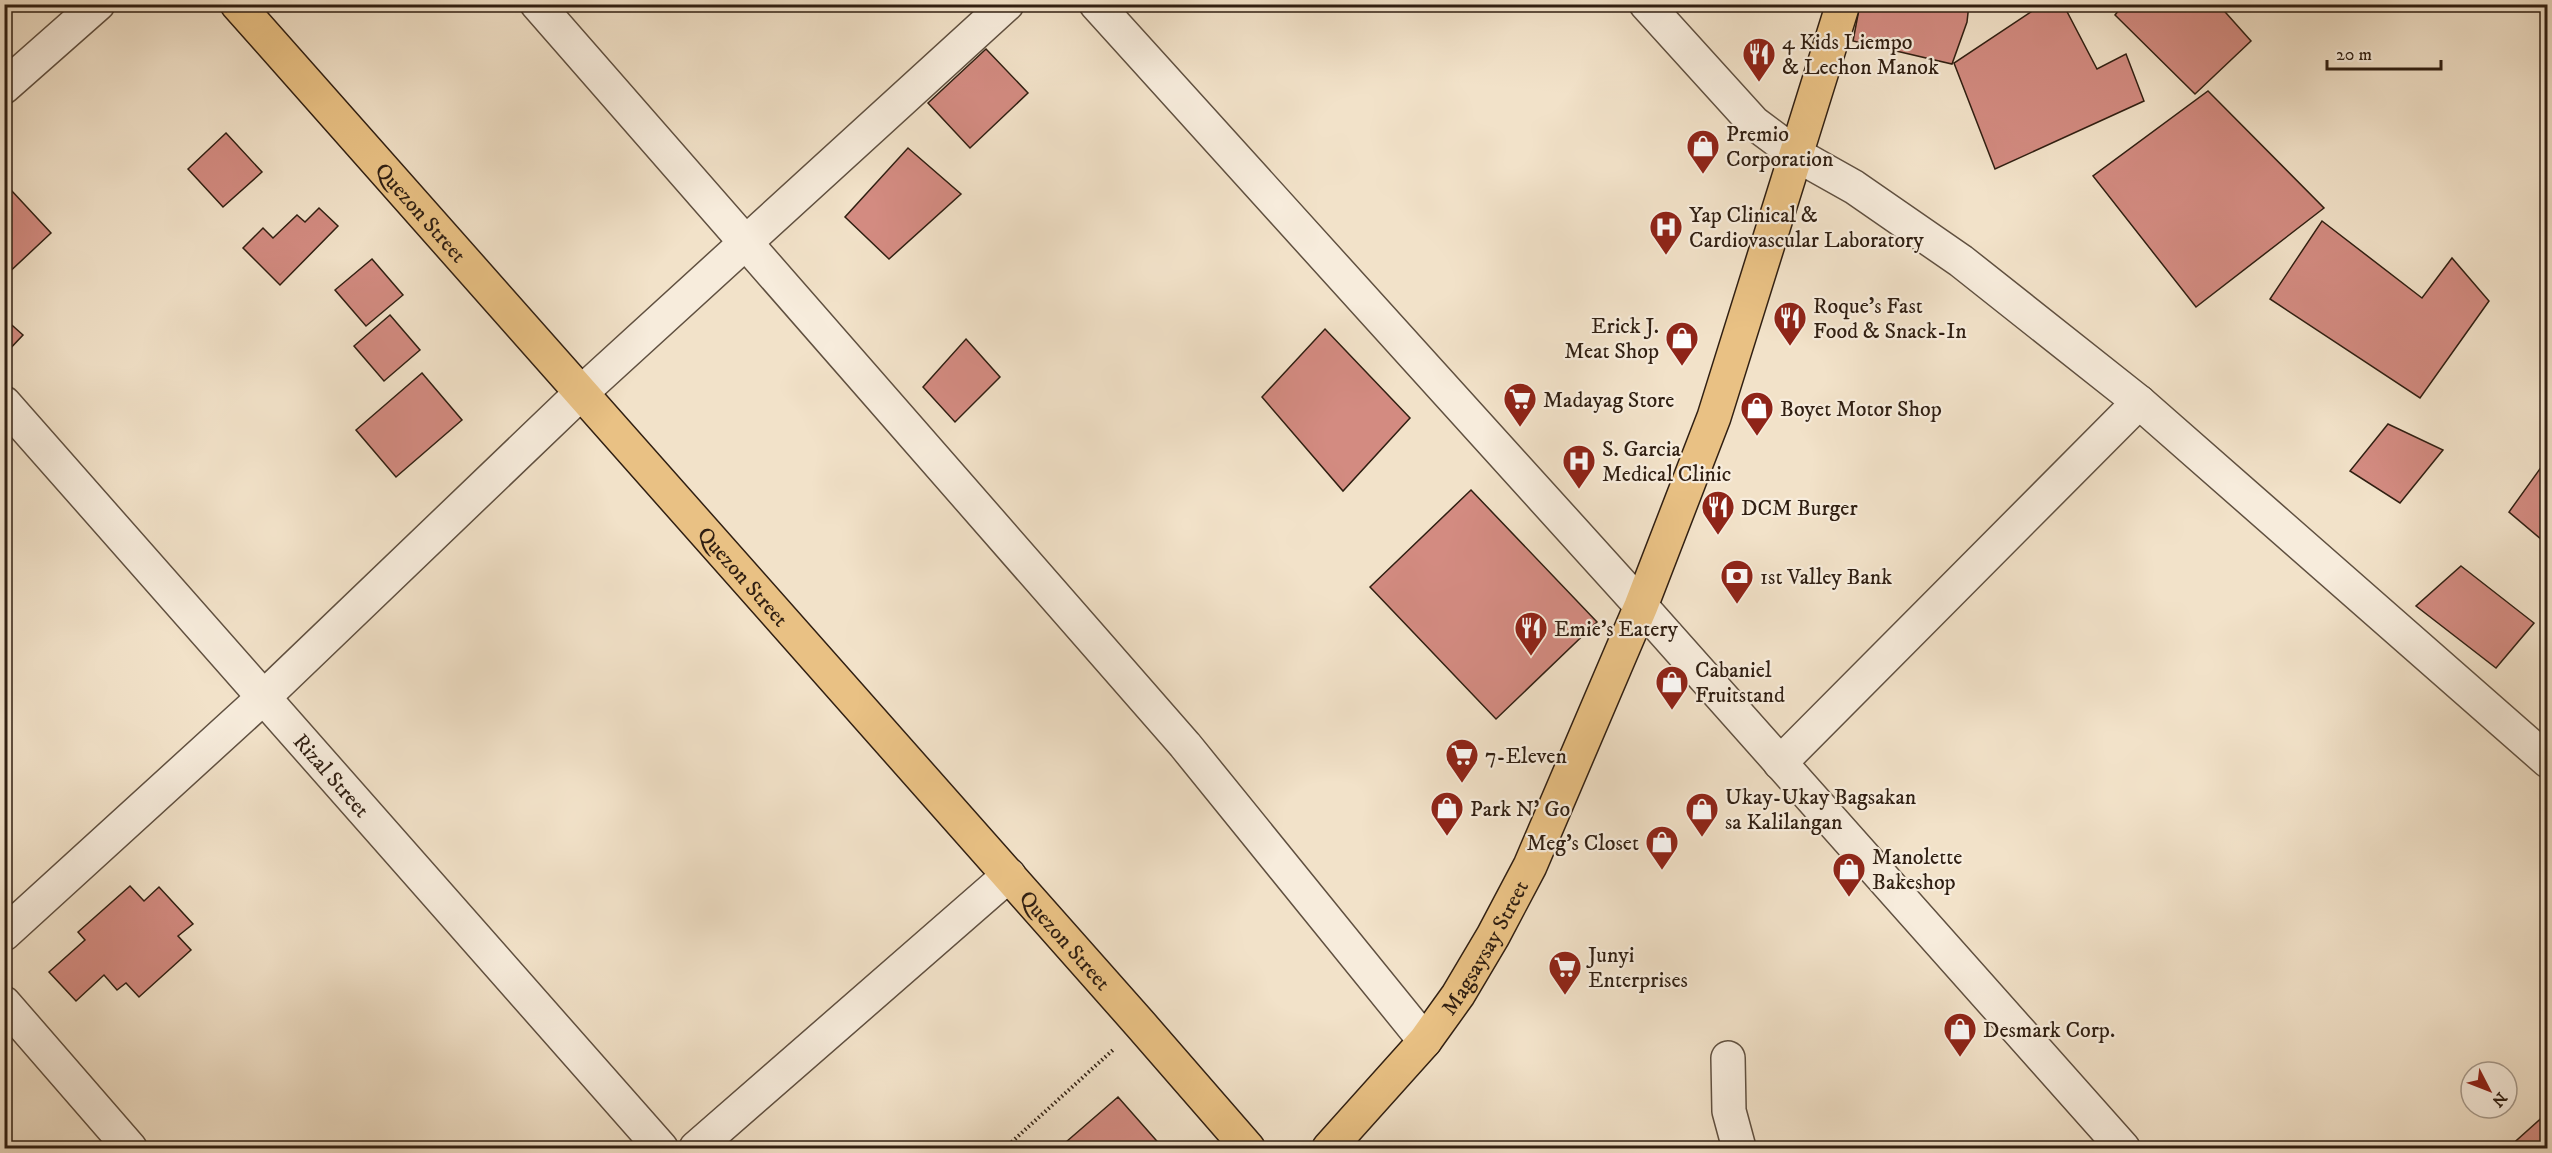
<svg xmlns="http://www.w3.org/2000/svg" width="2552" height="1153" font-family="'IM FELL DW Pica',serif">
  <style>
    .building { fill: #d38b81; stroke: #301f12; stroke-width: 1.5 }
    .lines { fill: none; stroke-linecap: round; stroke-linejoin: round }
    .minor-casing { stroke: #605040; stroke-width: 36 }
    .primary-casing { stroke: #301f12; stroke-width: 36 }
    .path { stroke: #301f12; stroke-width: 4; stroke-dasharray: 1.5 3; stroke-linecap: butt }
    .minor { stroke: #f7ecdc; stroke-width: 33 }
    .primary { stroke: #e9c184; stroke-width: 33 }
    .labels { text-anchor: middle; stroke-width: 4.5; stroke-linejoin: round; paint-order: stroke }
    .poi-label { font-size: 22px; fill: #301f12; stroke: #f7ecdc; text-anchor: start }
    .street-label { font-size: 22px; fill: #301f12; stroke: #f7ecdc }
  </style>
  <rect width="100%" height="100%" fill="#f2e2c9"/>
  <filter id="stains"><feTurbulence type="fractalNoise" baseFrequency=".00333" numOctaves="4"/><feColorMatrix values="0 0 0 0 .2 0 0 0 0 .09 0 0 0 0 .02 0 0 0 .5 -.17"/></filter>
  <radialGradient id="worn" r=".72"><stop offset=".6" stop-color="#630" stop-opacity="0"/><stop offset="1" stop-color="#630" stop-opacity=".3"/></radialGradient>
  <path class="building" d="M1860 4H1969L1967 22 1952 64 1853 41Z
    M2043 4H2063L2097 69 2126 54 2144 101 1995 169 1954 63Z
    M2124 4H2218L2251 41 2195 94 2115 15Z
    M986 49 1028 93 970 148 928 103Z
    M2208 91 2324 208 2196 307 2093 176Z
    M226 133 262 172 223 207 188 169Z
    M908 148 961 194 889 259 845 217Z
    M11 190 51 233 4 277V196Z
    M319 208 338 226 280 285 243 248 263 228 273 238 297 215 305 222Z
    M2322 221 2422 298 2452 258 2489 301 2420 398 2270 299Z
    M372 259 403 295 366 326 335 290Z
    M390 315 420 350 384 381 354 346Z
    M4 318 23 335 4 355Z
    M1325 329 1410 418 1343 491 1262 397Z
    M966 339 1000 377 955 422 923 387Z
    M422 373 462 420 396 477 356 430Z
    M2388 424 2443 450 2400 503 2350 471Z
    M2542 466 2548 471V545L2509 512Z
    M1471 490 1597 622 1496 719 1370 587Z
    M2461 566 2534 623 2496 668 2416 606Z
    M130 886 144 901 159 887 193 924 178 936 191 950 139 997 126 983 117 990 104 975 76 1001 49 972 85 940 78 932Z
    M1118 1097 1163 1148H1072L1066 1142Z
    M2548 1112V1148H2508Z"/>
  <g class="lines">
    <g class="minor-casing">
      <g id="minor">
        <path d="M537 4 1185 745 1425 1041"/>
        <path d="M1096 4 1641 606 2123 1148"/>
        <path d="M1646 4 1754 123 1797 155 1854 187 1961 261 2139 402 2548 761"/>
        <path d="M4 87 98 4"/>
        <path id="s1" d="M4 403 661 1148"/>
        <path d="M1780 763 2139 402"/>
        <path d="M4 934 265 696 582 392 1007 4"/>
        <path d="M4 1003 130 1148"/>
        <path d="M1728 1058 1729 1111 1739 1148"/>
        <path d="M696 1148 1009 875"/>
      </g>
    </g>
    <g class="primary-casing">
      <g id="primary">
        <path id="s2" d="M237 4 1141 1025 1248 1148"/>
        <path id="s3" d="M1329 1148 1425 1041 1458 995 1493 936 1530 866 1641 606 1714 417 1843 4"/>
      </g>
    </g>
    <path class="path" d="M1005 1148 1114 1049"/>
    <use href="#minor" class="minor"/>
    <use href="#primary" class="primary"/>
  </g>
  <defs>
    <g id="restaurant-pin" transform="scale(1.725)"><path d="M0 17L-7.5 6A9.5 9.5 0 1 1 7.5 6Z" fill="#8f2418" stroke="#f7ecdc"/><path d="M-5-6h1v4h1v-4h1v4h1v-4h1v5L-1.5 .5V6h-2V.5L-5-1ZM5-6V6H3V1.5H1.5Q1.5-4 5-6Z" fill="#fff"/></g>
    <g id="shop-pin" transform="scale(1.725)"><path d="M0 17L-7.5 6A9.5 9.5 0 1 1 7.5 6Z" fill="#8f2418" stroke="#f7ecdc"/><path d="M-5-2.5h2.3a2.7 3.5 0 0 1 5.4 0H5L5.5 6h-11ZM-1.5-2.5h3a1.5 2.3 0 0 0-3 0Z" fill="#fff"/></g>
    <g id="hospital-pin" transform="scale(1.725)"><path d="M0 17L-7.5 6A9.5 9.5 0 1 1 7.5 6Z" fill="#8f2418" stroke="#f7ecdc"/><path d="M-5-5h3v3.5h4V-5h3V5h-3V1.5h-4V5h-3Z" fill="#fff"/></g>
    <g id="supermarket-pin" transform="scale(1.725)"><path d="M0 17L-7.5 6A9.5 9.5 0 1 1 7.5 6Z" fill="#8f2418" stroke="#f7ecdc"/><path d="M-6-5.5h2.5l.6 2H6L4.5 2H-2.5L-4.4-4H-6ZM-1.5 3.2a1.3 1.3 0 1 0 .1 0ZM3 3.2a1.3 1.3 0 1 0 .1 0Z" fill="#fff"/></g>
    <g id="bank-pin" transform="scale(1.725)"><path d="M0 17L-7.5 6A9.5 9.5 0 1 1 7.5 6Z" fill="#8f2418" stroke="#f7ecdc"/><path d="M-6-4H6V4H-6ZM0-2.3a2.3 2.3 0 1 0 0 4.6a2.3 2.3 0 1 0 0-4.6Z" fill="#fff"/></g>
  </defs>
  <g fill-rule="evenodd">
    <use href="#restaurant-pin" x="1759" y="54"/>
    <use href="#shop-pin" x="1703" y="146"/>
    <use href="#hospital-pin" x="1666" y="227"/>
    <use href="#restaurant-pin" x="1790" y="318"/>
    <use href="#shop-pin" x="1682" y="338"/>
    <use href="#supermarket-pin" x="1520" y="399"/>
    <use href="#shop-pin" x="1757" y="408"/>
    <use href="#hospital-pin" x="1579" y="461"/>
    <use href="#restaurant-pin" x="1718" y="507"/>
    <use href="#bank-pin" x="1737" y="576"/>
    <use href="#restaurant-pin" x="1531" y="628"/>
    <use href="#shop-pin" x="1672" y="682"/>
    <use href="#supermarket-pin" x="1462" y="755"/>
    <use href="#shop-pin" x="1447" y="808"/>
    <use href="#shop-pin" x="1702" y="809"/>
    <use href="#shop-pin" x="1662" y="842"/>
    <use href="#shop-pin" x="1849" y="869"/>
    <use href="#supermarket-pin" x="1565" y="967"/>
    <use href="#shop-pin" x="1960" y="1029"/>
  </g>
  <g class="labels">
    <g class="poi-label">
      <text x="1782" y="49">4 Kids Liempo<tspan x="1782" dy="25">&amp; Lechon Manok</tspan></text>
      <text x="1726" y="141">Premio<tspan x="1726" dy="25">Corporation</tspan></text>
      <text x="1689" y="222">Yap Clinical &amp;<tspan x="1689" dy="25">Cardiovascular Laboratory</tspan></text>
      <text x="1813" y="313">Roque's Fast<tspan x="1813" dy="25">Food &amp; Snack-In</tspan></text>
      <text x="1659" y="333" text-anchor="end">Erick J.<tspan x="1659" dy="25">Meat Shop</tspan></text>
      <text x="1543" y="407">Madayag Store</text>
      <text x="1780" y="416">Boyet Motor Shop</text>
      <text x="1602" y="456">S. Garcia<tspan x="1602" dy="25">Medical Clinic</tspan></text>
      <text x="1741" y="515">DCM Burger</text>
      <text x="1760" y="584">1st Valley Bank</text>
      <text x="1554" y="636">Emie's Eatery</text>
      <text x="1695" y="677">Cabaniel<tspan x="1695" dy="25">Fruitstand</tspan></text>
      <text x="1485" y="763">7-Eleven</text>
      <text x="1725" y="804">Ukay-Ukay Bagsakan<tspan x="1725" dy="25">sa Kalilangan</tspan></text>
      <text x="1470" y="816">Park N' Go</text>
      <text x="1639" y="850" text-anchor="end">Meg's Closet</text>
      <text x="1872" y="864">Manolette<tspan x="1872" dy="25">Bakeshop</tspan></text>
      <text x="1588" y="962">Junyi<tspan x="1588" dy="25">Enterprises</tspan></text>
      <text x="1983" y="1037">Desmark Corp.</text>
    </g>
    <g class="street-label">
      <text dy="8" stroke="none"><textPath href="#s2" startOffset="278">Quezon Street</textPath></text>
      <text dy="8" stroke="none"><textPath href="#s2" startOffset="764">Quezon Street</textPath></text>
      <text dy="8" stroke="none"><textPath href="#s1" startOffset="496">Rizal Street</textPath></text>
      <text dy="8" stroke="none"><textPath href="#s2" startOffset="1250">Quezon Street</textPath></text>
      <text dy="8" stroke="none"><textPath href="#s3" startOffset="255">Magsaysay Street</textPath></text>
    </g>
  </g>
  <rect width="2552" height="1153" fill="none" stroke="#f2e2c9" stroke-width="24"/>
  <rect x="6" y="6" width="2540" height="1141" fill="none" stroke="#301f12" stroke-width="3"/>
  <rect x="12" y="12" width="2528" height="1129" fill="none" stroke="#301f12" stroke-width="1.5"/>
  <g transform="translate(2489 1090) rotate(132)"><circle r="28" fill="#f7ecdc" stroke="#a79a8b" stroke-width="1.5"/>
  <path d="M0-4.5L10 22L0 15L-10 22Z" fill="#8f2418"/>
  <text y="-9" font-size="16" font-weight="bold" text-anchor="middle" fill="#301f12">N</text>
  </g>
  <path d="M2327 60v9h114v-9" fill="none" stroke="#301f12" stroke-width="3"/>
  <text x="2336" y="60" font-size="18" fill="#301f12" stroke="#f7ecdc" stroke-width="4.5" paint-order="stroke">20 m</text>
  <rect width="100%" height="100%" filter="url(#stains)"/>
  <rect width="100%" height="100%" fill="url(#worn)"/>
</svg>
